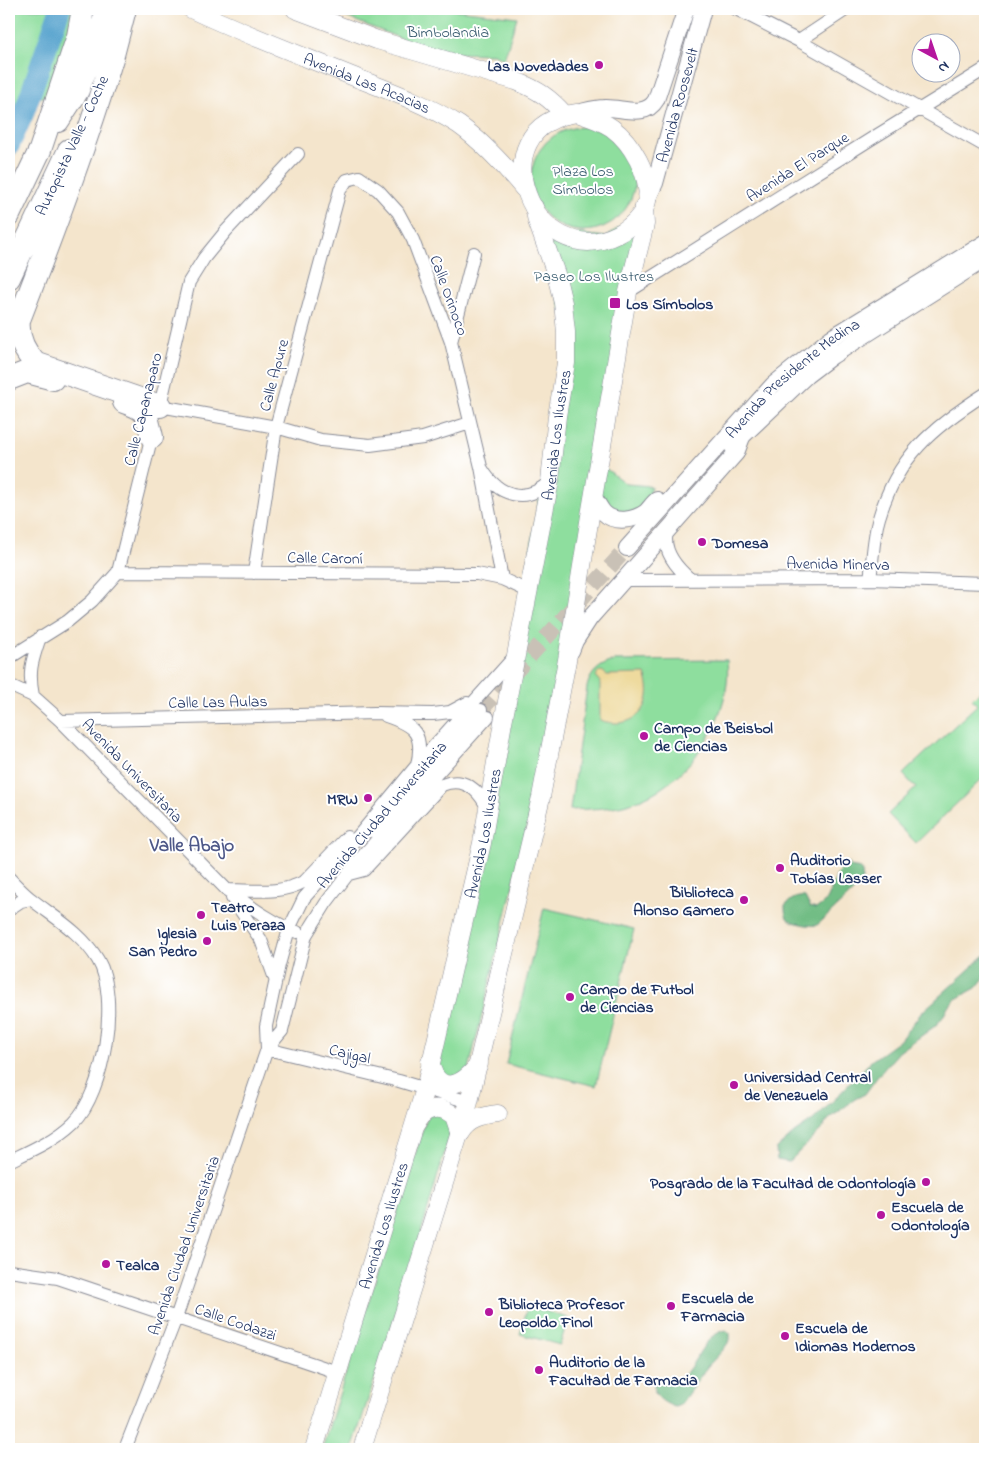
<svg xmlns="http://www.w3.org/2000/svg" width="994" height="1458" font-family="'Indie Flower',sans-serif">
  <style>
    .green { fill: #8ede9e; stroke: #54867e }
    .forest { fill: #72bd85; stroke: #467672 }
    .sand { fill: #eeda9e; stroke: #84847e }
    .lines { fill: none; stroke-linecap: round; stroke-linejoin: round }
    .river { stroke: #54a2cd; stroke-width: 21 }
    .tertiary-tunnel { stroke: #c9c1b6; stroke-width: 16; stroke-dasharray: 16 8; stroke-linecap: butt }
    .minor-casing { stroke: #888a95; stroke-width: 14 }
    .tertiary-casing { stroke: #888a95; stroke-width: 18 }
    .secondary-casing { stroke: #888a95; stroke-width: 19 }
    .motorway-casing { stroke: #888a95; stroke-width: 24 }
    .minor { stroke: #fff; stroke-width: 12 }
    .tertiary { stroke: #fff; stroke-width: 16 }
    .secondary { stroke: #fff; stroke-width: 18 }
    .motorway { stroke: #fff; stroke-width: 22 }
    .poi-dot { fill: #b5179e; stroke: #fff; stroke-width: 2 }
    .labels { text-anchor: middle; stroke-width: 4; stroke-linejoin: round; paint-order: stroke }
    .park-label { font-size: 16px; fill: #385b6e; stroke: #fff }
    .poi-label { font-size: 16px; font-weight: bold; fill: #1b2f5e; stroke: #fff; text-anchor: start }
    .street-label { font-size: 16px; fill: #1b2f5e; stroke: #fff }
    .quarter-label { font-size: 19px; font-weight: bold; fill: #4e5888; stroke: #fff }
  </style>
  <rect width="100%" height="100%" fill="#fff"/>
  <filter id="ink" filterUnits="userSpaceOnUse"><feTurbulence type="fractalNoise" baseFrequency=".02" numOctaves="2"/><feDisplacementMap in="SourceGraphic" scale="10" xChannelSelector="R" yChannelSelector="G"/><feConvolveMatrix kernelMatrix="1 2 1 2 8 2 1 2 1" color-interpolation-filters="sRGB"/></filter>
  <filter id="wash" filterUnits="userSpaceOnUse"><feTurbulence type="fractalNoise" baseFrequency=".0096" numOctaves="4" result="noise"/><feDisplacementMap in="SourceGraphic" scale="20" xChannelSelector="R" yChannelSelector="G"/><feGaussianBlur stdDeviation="1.12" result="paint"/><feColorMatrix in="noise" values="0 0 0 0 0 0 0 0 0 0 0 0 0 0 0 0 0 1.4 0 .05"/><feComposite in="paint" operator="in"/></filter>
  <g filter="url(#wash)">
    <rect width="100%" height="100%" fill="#f4e5cc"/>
    <path class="green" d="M9 9H92L60 93 9 105Z
      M325 9H449L517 17 504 59 494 54 444 53 410 42Z
      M531 179a52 52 0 1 1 104 0a52 52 0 1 1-104 0Z
      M643 209 567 660 467 1077H435L482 843 567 331 536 213 556 231 606 237Z
      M605 468 626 484 651 486 648 504 626 516 609 510 598 495Z
      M727 660C728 670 728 680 726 690 716 742 675 793 623 805 606 809 588 809 570 810L587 687C590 673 600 664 615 661Z
      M985 686V776L916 843 888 814 916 788 903 774 977 705 972 699Z
      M544 908 634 929 596 1086 506 1064Z
      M430 1111 455 1117 410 1270 352 1449H322L424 1126Z
      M528 1306 568 1318 560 1345 520 1334Z"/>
    <path class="forest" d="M849 863 850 867 861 869C863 875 863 879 860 884 858 888 820 923 817 925 811 927 791 923 787 918 785 914 785 910 785 906 791 899 796 896 805 897L810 907 816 909 825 902 828 898 838 872Z
      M985 955V977L976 988 956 999 948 1007 943 1017 935 1026 899 1052 878 1076 865 1094 855 1099 828 1120 822 1129 789 1162 777 1160 776 1149 794 1133 813 1120 830 1104 871 1061 899 1041 922 1012Z
      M726 1330 730 1333V1340L723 1350 707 1367 680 1405 675 1407C664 1403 653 1397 654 1384 661 1382 666 1386 673 1383 697 1372 698 1337 726 1330Z"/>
    <path class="sand" d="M602 671 607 675 645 674C658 707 632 732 600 720V682L596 677 598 672Z"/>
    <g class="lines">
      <path class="river" d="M9 146 23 115 60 9"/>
    </g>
  </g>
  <g filter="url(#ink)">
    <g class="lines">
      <path class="tertiary-tunnel" d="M481 710 627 548"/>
      <g class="minor-casing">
        <path id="minor" d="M736 9 799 41 985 146
          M799 41 847 9
          M628 292 871 139 985 69
          M451 342 474 253
          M160 406 276 427 321 440 370 445 423 438 470 423
          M159 410 189 282 204 258 226 231 298 154
          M482 469C498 496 526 505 550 481
          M667 532C662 551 676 567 690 579
          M118 572 477 574 502 579 528 591
          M254 573 276 427 340 190 347 180 359 177 378 190 398 212 413 240 451 342 481 467 502 579
          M870 579C873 559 873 537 879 518 897 457 933 427 985 394
          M624 580 870 579 985 583
          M9 658 68 621 92 601 118 572 153 431
          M9 685 33 696 61 721 227 890C247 904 274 924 297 932
          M33 696C28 671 32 661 40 637
          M386 716C415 726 424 734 417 765
          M61 721 375 713 433 714 450 712 467 703
          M372 831 481 710
          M349 874 364 870 442 785C464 776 479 790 488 809
          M9 878C16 885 23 893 31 899 55 918 82 933 98 960 120 997 104 1092 74 1122 55 1140 32 1150 9 1161
          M227 890C253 890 281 895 305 881L347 837
          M232 898 261 940 275 979
          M9 909 21 901 31 899
          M267 1049 282 1031 306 935 326 903 358 861 488 717
          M267 1049 399 1081 469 1102
          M9 1271 58 1278 337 1372
          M125 1449 176 1318 267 1049 266 1026 279 965 289 929 304 898 345 852 417 765 515 656"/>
      </g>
      <g class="tertiary-casing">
        <g id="tertiary">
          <path d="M577 113C586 111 595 108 604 108 622 107 645 119 656 100L686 9"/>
          <path id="s1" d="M647 200 655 183 703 9"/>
          <path d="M732 446 807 375 832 356 985 259"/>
          <path d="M593 496C597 502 600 509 604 513 615 524 635 520 646 512 650 508 653 503 657 500"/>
          <path id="s2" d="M627 548 773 385 831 338 985 243"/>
          <path d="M571 651 575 641 590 618 736 453 742 437"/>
        </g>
      </g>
      <g class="secondary-casing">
        <g id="secondary">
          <path id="s3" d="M191 9C246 35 303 56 359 79 393 92 428 105 459 125 484 143 504 165 524 189"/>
          <path d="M295 9 377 40 516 81C538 90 549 97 565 115"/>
          <path d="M577 113C589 117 601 120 612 128 631 142 651 175 647 201 644 215 630 228 618 234 534 277 474 126 577 113Z"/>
          <path d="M430 1062C438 1097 462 1086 479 1064"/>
          <path d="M415 1125C423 1108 439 1103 454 1116L460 1134"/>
          <path d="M461 1133C469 1119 482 1116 498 1114"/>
          <path id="s4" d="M314 1449 425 1089 482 843 503 722 550 481 557 416 566 363V332L563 303 556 274 537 221 534 207"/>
          <path d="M362 1449 469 1102 541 797 567 660 590 516 628 292 645 224 644 207"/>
        </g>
      </g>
      <g class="motorway-casing">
        <path id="motorway" d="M113 55C86 145 53 232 19 320 17 337 24 351 35 363L160 406
          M107 67 113 55 125 9
          M58 121 78 90 108 9
          M9 215 40 150 78 36 83 9
          M9 278 69 150
          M9 379 27 372 53 379
          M124 402C148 410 146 413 152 437"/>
      </g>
      <use href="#minor" class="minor"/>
      <use href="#tertiary" class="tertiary"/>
      <use href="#secondary" class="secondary"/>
      <use href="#motorway" class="motorway"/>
    </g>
  </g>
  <g class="poi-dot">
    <circle cx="599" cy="65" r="5"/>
    <rect x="609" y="297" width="12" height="12" rx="2.5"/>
    <circle cx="702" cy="542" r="5"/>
    <circle cx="644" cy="736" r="5"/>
    <circle cx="368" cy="798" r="5"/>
    <circle cx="780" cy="868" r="5"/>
    <circle cx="744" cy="900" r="5"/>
    <circle cx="201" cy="915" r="5"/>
    <circle cx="207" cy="941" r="5"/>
    <circle cx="570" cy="997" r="5"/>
    <circle cx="734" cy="1085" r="5"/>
    <circle cx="926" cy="1182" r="5"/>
    <circle cx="881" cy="1215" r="5"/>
    <circle cx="106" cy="1264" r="5"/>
    <circle cx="671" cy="1306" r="5"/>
    <circle cx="489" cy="1312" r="5"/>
    <circle cx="785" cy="1336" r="5"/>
    <circle cx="539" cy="1370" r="5"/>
  </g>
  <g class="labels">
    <g class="park-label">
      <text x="448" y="37">Bimbolandia</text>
      <text x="583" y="176">Plaza Los<tspan x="583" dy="18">Símbolos</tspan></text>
      <text x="594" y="281">Paseo Los Ilustres</text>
    </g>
    <g class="poi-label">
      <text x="589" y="71" text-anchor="end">Las Novedades</text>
      <text x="626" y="309">Los Símbolos</text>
      <text x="712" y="548">Domesa</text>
      <text x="654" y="733">Campo de Beisbol<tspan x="654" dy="18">de Ciencias</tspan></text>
      <text x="358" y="804" text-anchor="end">MRW</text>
      <text x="790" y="865">Auditorio<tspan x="790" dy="18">Tobías Lasser</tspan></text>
      <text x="734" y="897" text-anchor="end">Biblioteca<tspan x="734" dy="18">Alonso Gamero</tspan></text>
      <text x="211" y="912">Teatro<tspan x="211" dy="18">Luis Peraza</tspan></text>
      <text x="197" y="938" text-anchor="end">Iglesia<tspan x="197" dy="18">San Pedro</tspan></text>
      <text x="580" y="994">Campo de Futbol<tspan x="580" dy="18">de Ciencias</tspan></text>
      <text x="744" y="1082">Universidad Central<tspan x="744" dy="18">de Venezuela</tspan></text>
      <text x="916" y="1188" text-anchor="end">Posgrado de la Facultad de Odontología</text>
      <text x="891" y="1212">Escuela de<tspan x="891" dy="18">Odontología</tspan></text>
      <text x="116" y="1270">Tealca</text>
      <text x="681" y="1303">Escuela de<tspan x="681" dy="18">Farmacia</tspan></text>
      <text x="499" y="1309">Biblioteca Profesor<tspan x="499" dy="18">Leopoldo Finol</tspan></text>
      <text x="795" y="1333">Escuela de<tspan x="795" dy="18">Idiomas Modernos</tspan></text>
      <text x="549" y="1367">Auditorio de la<tspan x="549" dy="18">Facultad de Farmacia</tspan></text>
    </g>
    <g class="street-label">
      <text dy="6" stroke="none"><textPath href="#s3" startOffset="191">Avenida Las Acacias</textPath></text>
      <text dy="6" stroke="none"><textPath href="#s1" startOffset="100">Avenida Roosevelt</textPath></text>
      <text transform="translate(71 145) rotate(-65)" y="6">Autopista Valle - Coche</text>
      <text transform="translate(797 166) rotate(-32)" y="6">Avenida El Parque</text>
      <text transform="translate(450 295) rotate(70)" y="6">Calle Orinoco</text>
      <text transform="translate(273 375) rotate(-75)" y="6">Calle Apure</text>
      <text dy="6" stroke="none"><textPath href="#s2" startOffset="238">Avenida Presidente Medina</textPath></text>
      <text transform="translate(142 409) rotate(-76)" y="6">Calle Capanaparo</text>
      <text dy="6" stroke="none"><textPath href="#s4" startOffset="1044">Avenida Los Ilustres</textPath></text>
      <text transform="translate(325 557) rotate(1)" y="6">Calle Caroní</text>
      <text transform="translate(838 563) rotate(1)" y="6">Avenida Minerva</text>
      <text transform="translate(218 701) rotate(-1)" y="6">Calle Las Aulas</text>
      <text transform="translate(133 770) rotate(46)" y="6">Avenida Universitaria</text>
      <text transform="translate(381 814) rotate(-49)" y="6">Avenida Ciudad Universitaria</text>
      <text dy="6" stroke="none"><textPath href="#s4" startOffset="639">Avenida Los Ilustres</textPath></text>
      <text transform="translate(350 1053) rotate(13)" y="6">Cajigal</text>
      <text dy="6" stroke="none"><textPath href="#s4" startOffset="234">Avenida Los Ilustres</textPath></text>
      <text transform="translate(183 1245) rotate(-71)" y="6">Avenida Ciudad Universitaria</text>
      <text transform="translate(236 1321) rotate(19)" y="6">Calle Codazzi</text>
    </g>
    <g class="quarter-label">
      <text x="192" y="851">Valle Abajo</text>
    </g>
  </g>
  <rect width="994" height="1458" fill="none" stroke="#fff" stroke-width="30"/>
  <g transform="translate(936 58) rotate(140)"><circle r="24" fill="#ffffff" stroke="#a4acbf"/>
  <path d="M0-4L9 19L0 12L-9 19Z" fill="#b5179e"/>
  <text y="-8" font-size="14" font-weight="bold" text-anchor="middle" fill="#1b2f5e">N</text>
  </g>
</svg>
